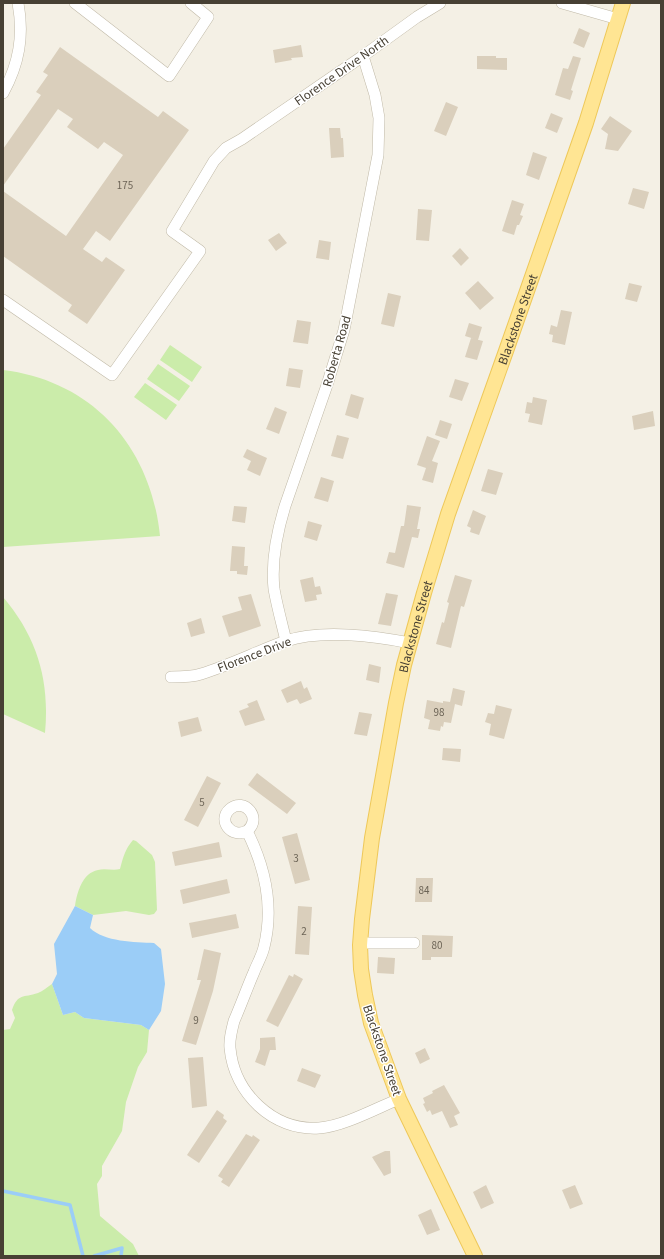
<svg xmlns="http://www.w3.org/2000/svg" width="664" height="1259" font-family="'Source Sans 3',sans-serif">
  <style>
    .green { fill: #cbecaa }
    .water { fill: #9bcdf7 }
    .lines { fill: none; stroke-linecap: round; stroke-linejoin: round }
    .stream { stroke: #9bcdf7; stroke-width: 3.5 }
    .building { fill: #dacfbc }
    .minor-casing { stroke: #c0b9a7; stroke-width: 12 }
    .major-casing { stroke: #eec859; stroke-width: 16 }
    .minor { stroke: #fff; stroke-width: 11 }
    .major { stroke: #ffe593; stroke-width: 14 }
    .labels { text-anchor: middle; stroke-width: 3; stroke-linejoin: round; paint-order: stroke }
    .number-label { font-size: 11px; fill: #6c6456 }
    .street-label { font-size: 13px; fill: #474034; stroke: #fff }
  </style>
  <rect width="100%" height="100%" fill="#f4f0e5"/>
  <path class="green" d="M170 345 202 367 192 382 160 360Z
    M158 364 190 386 179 401 147 379Z
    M3 370C93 381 151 447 160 536L3 547Z
    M145 383 177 405 166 420 134 397Z
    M3 597C37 637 50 680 45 733L3 714Z
    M133 840 136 841 152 855 155 862 157 910 154 914 149 915 126 911 93 915 75 906C77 893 82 873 98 870 105 868 113 871 120 869 123 858 125 849 133 840Z
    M52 984 63 1015 75 1012 84 1018 141 1025 149 1030 147 1052 138 1067 126 1102 122 1131 102 1166V1176L97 1184 100 1216 133 1244 139 1256H3V1030L10 1029 15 1018 12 1010C18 993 23 998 38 993 43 991 47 987 52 984Z"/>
  <path class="water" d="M75 906 93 915 90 928C104 942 135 942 154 943L161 949 165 984 161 1011 149 1030 141 1025 84 1018 75 1012 63 1015 52 984 57 974 54 944Z"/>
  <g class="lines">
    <path class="stream" d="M3 1191 70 1205 83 1256
      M94 1256 122 1248 121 1256"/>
  </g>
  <path class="building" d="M579 28 590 33 584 48 573 43Z
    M301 45 303 57 291 58 292 60 275 63 273 50Z
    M60 47 158 117 163 111 189 130 110 241 96 231 83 249 102 262 106 257 125 270 87 324 68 311 72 305 3 256V191L66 236 123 155 104 142 98 149 67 127 73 119 58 109 3 186V149L41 95 36 92 48 75 43 72Z
    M477 56H496V58H507V70L477 69Z
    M573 56 581 58 571 90 573 91 570 100 555 95 563 68 568 69Z
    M446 102 458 107 446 136 434 131Z
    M551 113 563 118 557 133 545 128Z
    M610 116 632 131 618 151 605 149 608 134 601 129Z
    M329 128H340L341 138H343L344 157 331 158Z
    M533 152 547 157 539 180 526 175Z
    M633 188 649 192 644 209 628 204Z
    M512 200 524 204 520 215 523 216 519 225H517L514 235 502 231Z
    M418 209 432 210 429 241 416 240Z
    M279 233 287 243 276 251 268 240Z
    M319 240 331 242 329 260 316 258Z
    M460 248 469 258 461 266 452 256Z
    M478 281 494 298 480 310 465 293Z
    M629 283 642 286 637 302 625 299Z
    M388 293 401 296 394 327 381 324Z
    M561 310 572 312 565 345 552 342 553 335 549 334 551 325 557 327Z
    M297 320 311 322 308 344 293 342Z
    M469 323 482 327 478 340 465 336Z
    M471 338 483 341 477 360 465 357Z
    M289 368 303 370 300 388 286 386Z
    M455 379 469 383 462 401 449 397Z
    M351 394 364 398 358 419 345 415Z
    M533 397 547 400 542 425 528 422 530 414 525 413 527 402 532 403Z
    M275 407 287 412 279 434 266 429Z
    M653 411 655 426 634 430 632 416Z
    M440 420 452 424 447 439 435 435Z
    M337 435 349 438 343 459 331 456Z
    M427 436 440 441 432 461 438 463 433 483 422 480 426 468 417 465Z
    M247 449 267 458 260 476 247 470 251 461 243 457Z
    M488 469 503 473 496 495 481 491Z
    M321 477 334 481 328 502 314 498Z
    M407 505 421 507 417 529H420L418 538 412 537 404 568 386 563 389 552 395 553 401 526H404Z
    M234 506 247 507 245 523 232 521Z
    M473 510 486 516 479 535 470 532 471 528 467 526Z
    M308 521 322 525 317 541 304 537Z
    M232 546 245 547 244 566H248L247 575 237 574V571H230Z
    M455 575 472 580 464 607 461 606 451 648 436 644 442 622 444 623 449 603 447 602Z
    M313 577 315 587 320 586 322 594 316 595 317 600 305 602 300 580Z
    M386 593 398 595 391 626 378 624Z
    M251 594 261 626 229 637 222 616 242 610 238 597Z
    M201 618 205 633 191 637 187 623Z
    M369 664 381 667 379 683 366 680Z
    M301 681 304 689 307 687 312 699 300 704 297 699 287 703 281 690Z
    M453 688 465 691 462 706 455 704 451 723 444 722 443 727 441 726 440 731 428 729 430 720 424 718 427 700 443 703V701L450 702Z
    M257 700 265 720 245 726 239 711 249 707 247 704Z
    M496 705 512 709 504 739 489 735 491 724 485 722 488 713 494 714Z
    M359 712 372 714 367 736 354 734Z
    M198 717 202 731 181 737 178 722Z
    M443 748 461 749 460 762 442 760Z
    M257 773 296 803 287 814 248 785Z
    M207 776 221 783 198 827 184 820Z
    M297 833 310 880 295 884 282 837Z
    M219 842 222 857 175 866 172 852Z
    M416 878H433L432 902H415Z
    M227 879 230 893 183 904 180 890Z
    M298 906 312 907 309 955 295 954Z
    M236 914 239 928 192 938 189 923Z
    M422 935 453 936 452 957H431V960H422Z
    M204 949 221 953 213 991 196 1045 182 1041 201 980H197Z
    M378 957 395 958 394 974 377 973Z
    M294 974 303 979 278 1027 266 1021 289 975 293 977Z
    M275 1037 276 1050H270L265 1066 255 1062 260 1049V1038Z
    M425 1048 430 1059 420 1064 415 1053Z
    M203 1057 207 1106 192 1108 188 1058Z
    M302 1068 321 1075 315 1088 297 1081Z
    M444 1085 460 1113 454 1116 458 1125 450 1128 442 1111 432 1115 430 1110 427 1112 423 1104 425 1103 423 1098 433 1093 432 1091Z
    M217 1110 224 1115 223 1118 227 1121 199 1163 187 1155Z
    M246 1134 252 1137 253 1135 260 1140 229 1187 221 1182 223 1179 218 1176Z
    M385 1151H390L391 1173 384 1176 372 1157Z
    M486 1185 494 1203 481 1209 473 1192Z
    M575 1185 583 1204 570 1209 562 1190Z
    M431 1209 440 1230 427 1235 418 1215Z"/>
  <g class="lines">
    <g class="minor-casing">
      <path id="minor" d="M75 3 169 76 208 17 191 3
        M562 3 618 19
        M3 93C19 64 24 36 18 3
        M3 300 112 375 200 251 172 231 214 161 226 148 242 139 363 56 417 17 440 3
        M286 641C282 624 277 606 274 589 271 561 277 532 285 506L327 385 344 330 378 155 379 118 375 95 363 56
        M171 677C181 677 192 677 201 674 230 665 258 651 286 641 321 629 375 636 410 643
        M247 831C231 839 217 820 230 809 244 797 263 818 247 831 265 867 274 907 264 947 262 956 257 964 254 972 247 988 241 1005 234 1021 232 1029 229 1039 230 1048 234 1093 273 1131 319 1128 342 1127 377 1108 399 1099
        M360 943H414"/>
    </g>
    <g class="major-casing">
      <g id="major">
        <path id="s1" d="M475 1256 399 1099 371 1023 365 995 361 969 360 945 362 919 372 838 396 703 404 665 424 593 448 514 506 351 586 123 623 3"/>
      </g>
    </g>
    <use href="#minor" class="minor"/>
    <use href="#major" class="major"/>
  </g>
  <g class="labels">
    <g class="number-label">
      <text x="125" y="189">175</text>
      <text x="439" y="716">98</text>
      <text x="202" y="806">5</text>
      <text x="296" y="862">3</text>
      <text x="424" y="894">84</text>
      <text x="304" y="935">2</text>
      <text x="437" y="949">80</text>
      <text x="196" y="1024">9</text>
    </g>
    <g class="street-label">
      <text transform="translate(341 70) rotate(-35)" y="5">Florence Drive North</text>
      <text dy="5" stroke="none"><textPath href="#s1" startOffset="982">Blackstone Street</textPath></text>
      <text transform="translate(336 351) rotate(-74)" y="5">Roberta Road</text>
      <text dy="5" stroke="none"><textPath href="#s1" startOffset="658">Blackstone Street</textPath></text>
      <text transform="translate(254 654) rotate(-21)" y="5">Florence Drive</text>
      <text transform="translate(383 1050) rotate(71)" y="5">Blackstone Street</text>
    </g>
  </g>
  <rect width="664" height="1259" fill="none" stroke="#474034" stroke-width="8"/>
</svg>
